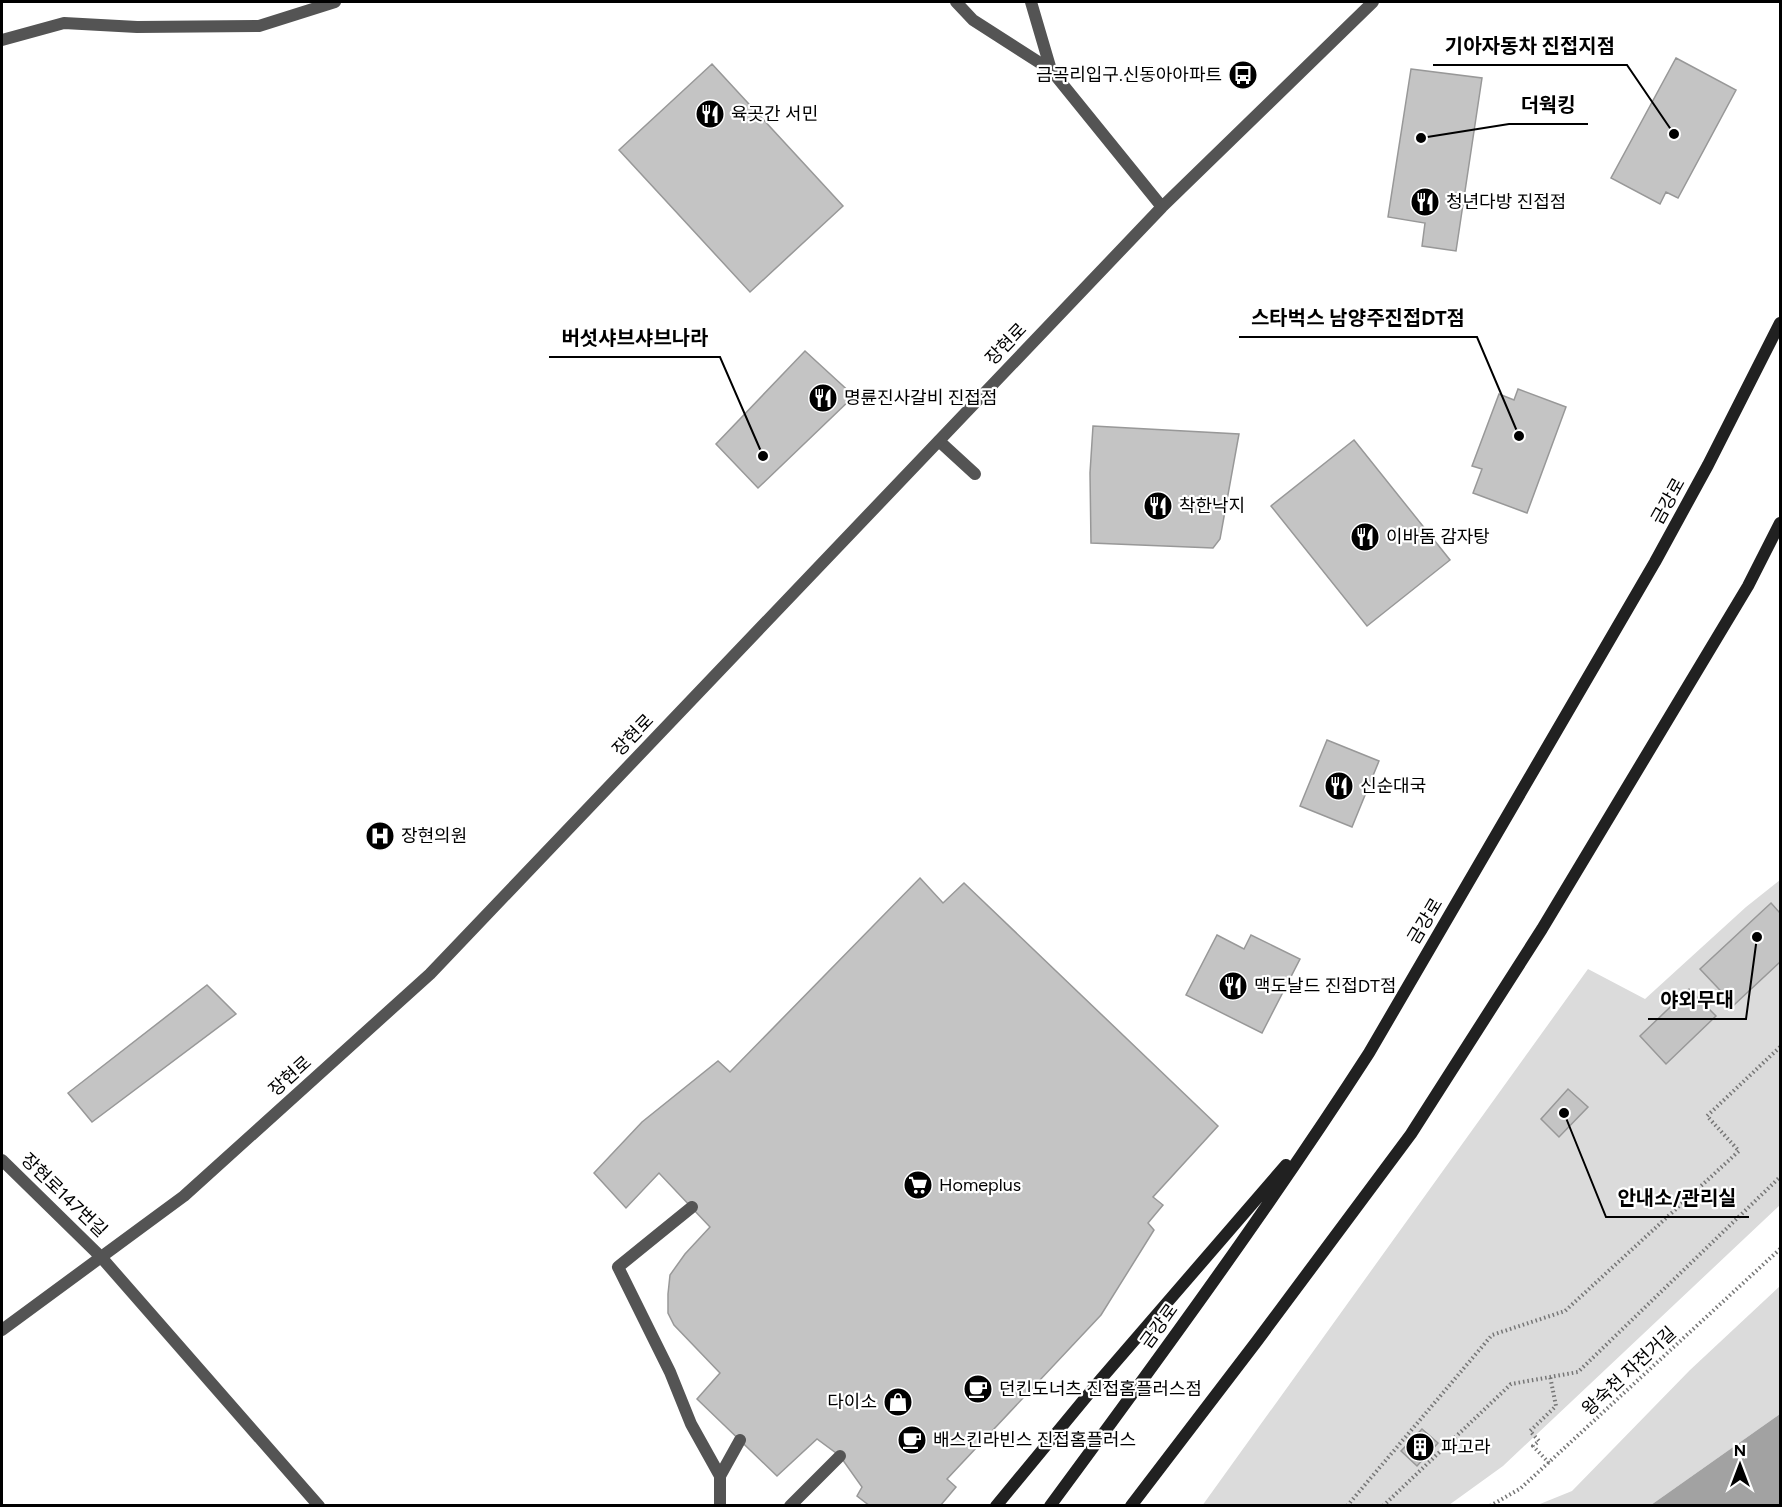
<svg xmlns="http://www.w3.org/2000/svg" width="1782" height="1507" font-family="Figtree,'Noto Sans KR',sans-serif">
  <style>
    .green { fill: #dbdbdb }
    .water { fill: #a2a2a2 }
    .building { fill: #c4c4c4; stroke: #989898; stroke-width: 1.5 }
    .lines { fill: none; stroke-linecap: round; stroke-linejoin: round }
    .path { stroke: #767676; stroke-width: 4; stroke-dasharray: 1.5 3; stroke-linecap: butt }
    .lane { stroke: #545454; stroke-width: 12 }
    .street { stroke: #545454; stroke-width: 12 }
    .secondary { stroke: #212121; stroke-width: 12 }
    .labels { text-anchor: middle; stroke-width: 4.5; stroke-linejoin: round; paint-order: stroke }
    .poi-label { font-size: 18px; fill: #000; stroke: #fff; text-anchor: start }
    .street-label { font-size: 18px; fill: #000; stroke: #fff }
    .leader { fill: none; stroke: #000; stroke-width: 2 }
    .callout-dot { fill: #000; stroke: #fff; stroke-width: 2 }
    .callout-label { font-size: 20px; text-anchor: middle; font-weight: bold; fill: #000; stroke: #fff; stroke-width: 4.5; stroke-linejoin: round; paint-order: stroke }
  </style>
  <rect width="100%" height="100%" fill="#fff"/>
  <path class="green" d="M1780 880V1205L1503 1466 1449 1505 1202 1506 1588 969 1645 999 1746 907Z
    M1780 1286V1414L1651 1505 1535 1506 1572 1491 1690 1370Z"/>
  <path class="water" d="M1780 1414V1505H1651Z"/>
  <path class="building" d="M1676 58 1736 90 1678 198 1666 192 1660 204 1611 178Z
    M712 64 843 206 750 292 619 150Z
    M1411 69 1482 78 1456 251 1422 246 1425 223 1388 217Z
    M805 351 854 396 758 488 716 444Z
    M1518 389 1566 407 1527 513 1473 493 1482 469 1472 466 1499 394 1514 400Z
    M1093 426 1239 434 1220 539 1213 548 1091 543 1090 473Z
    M1354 440 1450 560 1367 626 1271 506Z
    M1327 740 1379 761 1352 827 1300 806Z
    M920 878 943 903 964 883 1218 1126 1153 1197 1163 1205 1148 1223 1154 1230 1101 1315 947 1479 956 1487 940 1506H870L857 1496 862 1487 840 1456 817 1439 777 1476 697 1399 720 1373 674 1325 668 1313V1294L670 1275 685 1254 710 1227 659 1173 626 1208 594 1173 642 1122 718 1061 730 1072Z
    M1771 903 1780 913V962L1734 1005 1700 969Z
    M1217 935 1244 949 1251 935 1300 959 1262 1033 1186 995Z
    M207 985 236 1014 92 1122 68 1093Z
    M1689 989 1716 1016 1666 1064 1640 1036Z
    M1568 1089 1588 1107 1559 1137 1541 1119Z
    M1422 1429 1438 1443 1417 1466 1401 1451Z"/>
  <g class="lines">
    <path class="path" d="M1549 1463 1533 1446 1539 1441 1530 1431 1556 1406 1550 1376
      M1347 1506 1492 1335 1565 1311 1739 1151 1707 1116 1780 1047
      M1383 1506 1511 1384 1578 1372 1780 1177
      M1490 1506 1521 1488 1780 1249"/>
    <path class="lane" d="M956 2 973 20 1051 70
      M2 40 64 23 137 27 259 26 335 2
      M939 441 975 474
      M692 1207 618 1267 670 1372 691 1424 720 1476V1506
      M720 1476 740 1440
      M790 1506 840 1456"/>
    <path class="street" d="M1031 2 1051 70 1162 207
      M2 1160 101 1257 319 1506
      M2 1330 184 1196 430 974 1162 207 1373 2"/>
    <path class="secondary" d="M996 1506 1101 1379 1286 1165
      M1050 1506C1160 1357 1269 1208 1369 1053L1655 562 1708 465 1780 323
      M1131 1506 1257 1341 1411 1134 1542 929 1748 586 1780 523"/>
  </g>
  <defs>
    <g id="bus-disc" transform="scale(1.5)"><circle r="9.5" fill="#000" stroke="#fff"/><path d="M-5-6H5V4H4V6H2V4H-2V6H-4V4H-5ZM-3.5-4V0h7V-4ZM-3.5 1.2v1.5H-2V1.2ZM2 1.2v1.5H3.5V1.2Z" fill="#fff"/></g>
    <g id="restaurant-disc" transform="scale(1.5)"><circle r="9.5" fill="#000" stroke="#fff"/><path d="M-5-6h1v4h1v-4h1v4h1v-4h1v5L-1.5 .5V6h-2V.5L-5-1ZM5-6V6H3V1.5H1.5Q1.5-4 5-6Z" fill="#fff"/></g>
    <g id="hospital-disc" transform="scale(1.5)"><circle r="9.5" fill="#000" stroke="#fff"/><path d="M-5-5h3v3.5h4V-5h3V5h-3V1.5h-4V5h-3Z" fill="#fff"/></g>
    <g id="supermarket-disc" transform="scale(1.5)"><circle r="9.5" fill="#000" stroke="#fff"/><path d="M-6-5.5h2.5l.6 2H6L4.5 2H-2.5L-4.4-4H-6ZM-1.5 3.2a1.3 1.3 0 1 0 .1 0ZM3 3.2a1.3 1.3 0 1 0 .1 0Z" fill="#fff"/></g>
    <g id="cafe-disc" transform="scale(1.5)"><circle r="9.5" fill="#000" stroke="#fff"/><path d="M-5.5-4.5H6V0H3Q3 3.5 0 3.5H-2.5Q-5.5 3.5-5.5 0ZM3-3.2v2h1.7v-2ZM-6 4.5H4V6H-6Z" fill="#fff"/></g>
    <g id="shop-disc" transform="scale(1.5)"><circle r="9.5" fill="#000" stroke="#fff"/><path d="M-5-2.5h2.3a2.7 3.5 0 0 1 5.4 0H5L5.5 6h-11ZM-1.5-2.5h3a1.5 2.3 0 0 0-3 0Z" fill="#fff"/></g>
    <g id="building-disc" transform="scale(1.5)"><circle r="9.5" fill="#000" stroke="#fff"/><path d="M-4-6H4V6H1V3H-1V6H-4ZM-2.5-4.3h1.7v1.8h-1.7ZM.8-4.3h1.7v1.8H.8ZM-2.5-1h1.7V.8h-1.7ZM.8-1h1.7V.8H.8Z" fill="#fff"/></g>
  </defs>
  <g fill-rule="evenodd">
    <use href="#bus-disc" x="1243" y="75"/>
    <use href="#restaurant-disc" x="710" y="114"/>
    <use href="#restaurant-disc" x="1425" y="202"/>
    <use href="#restaurant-disc" x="823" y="398"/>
    <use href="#restaurant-disc" x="1158" y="506"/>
    <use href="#restaurant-disc" x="1365" y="537"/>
    <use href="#restaurant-disc" x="1339" y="786"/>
    <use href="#hospital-disc" x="380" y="836"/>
    <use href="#restaurant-disc" x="1233" y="986"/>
    <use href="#supermarket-disc" x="918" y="1185"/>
    <use href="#cafe-disc" x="978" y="1389"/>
    <use href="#shop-disc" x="898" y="1402"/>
    <use href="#cafe-disc" x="912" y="1440"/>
    <use href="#building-disc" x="1420" y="1447"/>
  </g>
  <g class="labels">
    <g class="poi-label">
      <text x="1222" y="81" text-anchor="end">금곡리입구.신동아아파트</text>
      <text x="731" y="120">육곳간 서민</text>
      <text x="1446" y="208">청년다방 진접점</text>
      <text x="844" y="404">명륜진사갈비 진접점</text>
      <text x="1179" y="512">착한낙지</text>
      <text x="1386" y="543">이바돔 감자탕</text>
      <text x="1360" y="792">신순대국</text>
      <text x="401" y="842">장현의원</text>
      <text x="1254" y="992">맥도날드 진접DT점</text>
      <text x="939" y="1191">Homeplus</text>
      <text x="999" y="1395">던킨도너츠 진접홈플러스점</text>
      <text x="877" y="1408" text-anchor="end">다이소</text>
      <text x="933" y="1446">배스킨라빈스 진접홈플러스</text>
      <text x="1441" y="1453">파고라</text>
    </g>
    <g class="street-label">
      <text transform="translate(1006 344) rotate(-46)" y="6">장현로</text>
      <text transform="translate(1668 501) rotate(-61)" y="6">금강로</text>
      <text transform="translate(633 735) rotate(-46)" y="6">장현로</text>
      <text transform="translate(1425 921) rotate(-59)" y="6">금강로</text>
      <text transform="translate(290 1076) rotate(-42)" y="6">장현로</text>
      <text transform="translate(64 1195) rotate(44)" y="6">장현로147번길</text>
      <text transform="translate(1159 1326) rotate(-54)" y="6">금강로</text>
      <text transform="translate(1629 1371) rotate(-43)" y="6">왕숙천 자전거길</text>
    </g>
  </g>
  <path class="leader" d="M1674 134L1627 65H1433M1421 138L1509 124H1588M1519 436L1477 337H1239M763 456L720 357H549M1757 937L1746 1019H1648M1564 1113L1606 1217H1749"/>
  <g class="callout-dot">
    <circle cx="1674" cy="134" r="6"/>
    <circle cx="1421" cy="138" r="6"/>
    <circle cx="1519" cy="436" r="6"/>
    <circle cx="763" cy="456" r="6"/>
    <circle cx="1757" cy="937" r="6"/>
    <circle cx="1564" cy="1113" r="6"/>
  </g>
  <g class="callout-label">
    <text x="1530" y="53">기아자동차 진접지점</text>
    <text x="1548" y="112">더웍킹</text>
    <text x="1358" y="325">스타벅스 남양주진접DT점</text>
    <text x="635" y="345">버섯샤브샤브나라</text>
    <text x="1697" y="1007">야외무대</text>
    <text x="1677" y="1205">안내소/관리실</text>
  </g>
  <rect width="1782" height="1507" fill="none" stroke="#000000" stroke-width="6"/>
  <g transform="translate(1740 1465)" stroke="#ffffff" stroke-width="4.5" paint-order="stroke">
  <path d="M0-4.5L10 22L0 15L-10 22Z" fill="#000000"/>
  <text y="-9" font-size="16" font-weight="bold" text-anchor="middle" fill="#000000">N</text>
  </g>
</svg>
